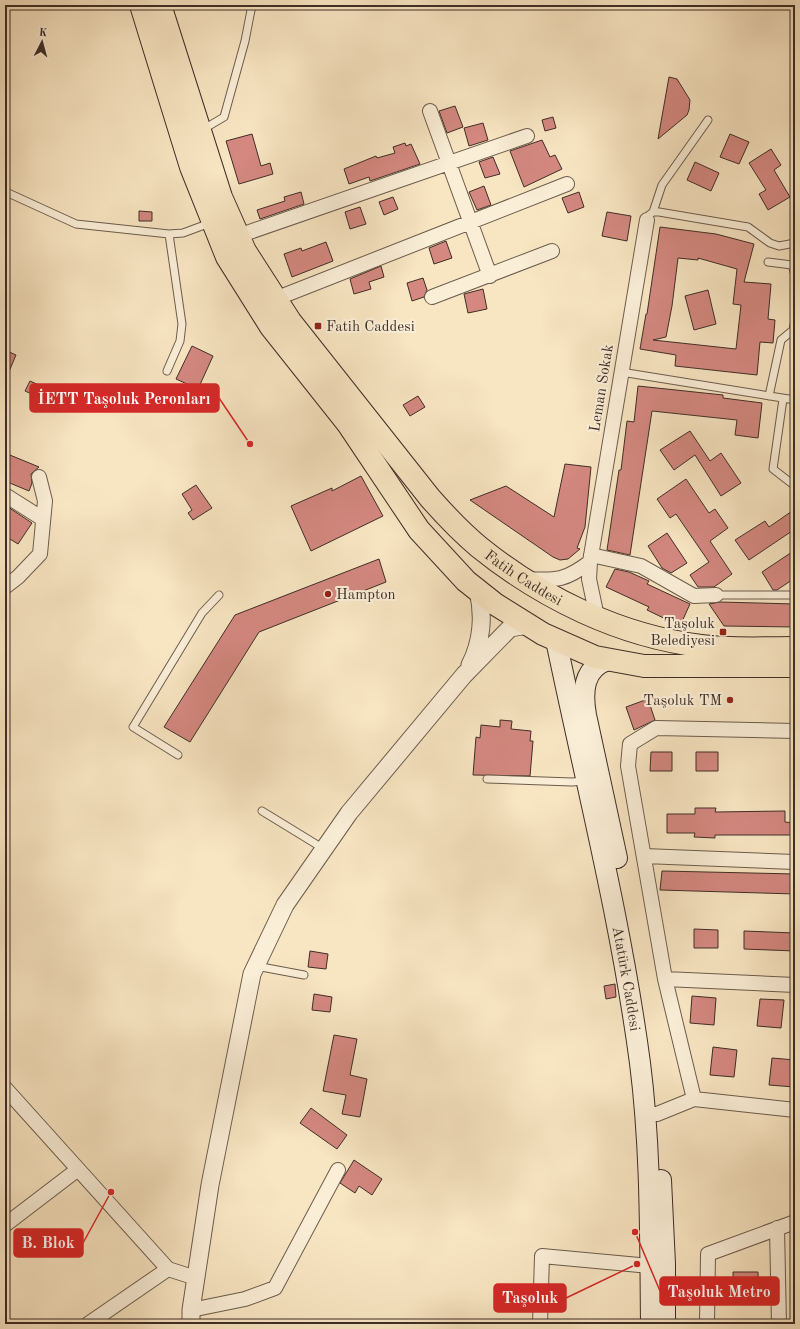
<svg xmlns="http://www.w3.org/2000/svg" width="800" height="1329" font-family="'Old Standard TT',serif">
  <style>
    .building { fill: #d48880; stroke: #3e2e26; fill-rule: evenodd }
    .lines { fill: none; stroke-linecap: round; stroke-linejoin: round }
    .service-casing { stroke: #6c5c4d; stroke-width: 9 }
    .minor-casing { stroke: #6c5c4d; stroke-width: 16 }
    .tertiary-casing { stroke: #6c5c4d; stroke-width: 19 }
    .secondary-casing { stroke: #3e2e26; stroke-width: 22 }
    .primary-casing { stroke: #3e2e26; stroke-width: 24 }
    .service { stroke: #faeed7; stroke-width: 7 }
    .minor { stroke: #faeed7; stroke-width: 14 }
    .tertiary { stroke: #faeed7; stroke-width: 17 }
    .secondary { stroke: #faeed7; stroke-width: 20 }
    .primary { stroke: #f8e5c2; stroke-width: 22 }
    .poi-dot { fill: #8f2418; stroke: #faeed7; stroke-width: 1.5 }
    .labels { text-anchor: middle; stroke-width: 4; stroke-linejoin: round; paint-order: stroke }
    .poi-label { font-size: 15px; fill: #3e2e26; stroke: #faeed7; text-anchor: start }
    .street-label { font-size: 15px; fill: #3e2e26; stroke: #faeed7 }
    .leader { fill: none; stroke: #d62828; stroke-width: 1.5 }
    .callout-dot { fill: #d62828; stroke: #faeed7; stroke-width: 1.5 }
    .callout { fill: #d62828; stroke: #d62828; stroke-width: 1.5 }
    .callout-label { font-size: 16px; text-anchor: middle; font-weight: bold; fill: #fff }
  </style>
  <rect width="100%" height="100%" fill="#f8e5c2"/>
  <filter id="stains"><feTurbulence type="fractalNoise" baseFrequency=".005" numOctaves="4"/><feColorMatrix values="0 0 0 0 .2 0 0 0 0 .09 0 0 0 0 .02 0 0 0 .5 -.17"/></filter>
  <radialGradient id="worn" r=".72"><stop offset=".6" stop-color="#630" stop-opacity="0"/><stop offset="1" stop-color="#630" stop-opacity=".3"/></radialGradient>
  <path class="building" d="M669 77 677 79 690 100 689 110 687 115 658 139Z
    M455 106 463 127 447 133 439 111Z
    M553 117 556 128 545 131 542 120Z
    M483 123 488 140 469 146 464 128Z
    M252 134 261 166 270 163 273 174 239 184 226 141Z
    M730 134 749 142 739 164 720 157Z
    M542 140 550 157 555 155 562 169 524 187 510 151Z
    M405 143 406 146 411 144 420 164 370 181 369 177 349 184 344 169 376 156 377 158 395 153 393 147Z
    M771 149 781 165 774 170 790 197 768 210 759 194 766 190 749 163Z
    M493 157 500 174 485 178 479 162Z
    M695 162 719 173 711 191 687 180Z
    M484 186 491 205 477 210 469 192Z
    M301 192 304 204 260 219 257 210 285 201 284 197Z
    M579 192 584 207 568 213 562 198Z
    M393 197 398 209 384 215 379 202Z
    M360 207 366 224 350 229 345 212Z
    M139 211 152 212V221H139Z
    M607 212 631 216 627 241 602 236Z
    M660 227 716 234 754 244 744 282 771 284 768 319 775 320 773 343 760 342 757 375 675 366 676 355 640 349 646 314H647ZM678 258 698 260V258L737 269 733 304 741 305 736 349 653 340 666 337 672 306Z
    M446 241 452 258 434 264 429 248Z
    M326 242 333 261 292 277 284 254 301 248 302 251Z
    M381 266 384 277 369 282 371 289 354 294 350 279Z
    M423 278 427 290 424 297 412 301 407 283Z
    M483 289 487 309 468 313 464 294Z
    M708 290 716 324 694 330 685 296Z
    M192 346 213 356 198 389 176 379Z
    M5 350 16 355 5 381Z
    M30 381 41 386 36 396 25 391Z
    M638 386 723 395V398L762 403 758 438 735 435 737 420 652 411 630 555 607 550 619 470H621L627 421 634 422Z
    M418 396 425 407 410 416 403 405Z
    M690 431 710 461 721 453 741 483 721 496 695 455 674 470 660 450Z
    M5 453 39 467 31 474 32 483 29 491 5 481Z
    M565 464 591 467 585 527 577 548 580 549 568 559 560 560 553 557 470 500 506 486 554 517Z
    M361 476 383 516 311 551 291 506 332 488V491Z
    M686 479 709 513 715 509 728 528 710 541 732 574 714 587H698L690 575 709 562 676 514 670 518 657 499Z
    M196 485 212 508 193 520 188 513 192 510 182 494Z
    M5 505 32 523 18 544 5 536Z
    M795 509V529L749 560 735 540 765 521 769 527Z
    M667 533 687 563 671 573 662 568 648 546Z
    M795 550V578L777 590H773L762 572Z
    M379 559 386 582 259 632 190 742 164 727 235 615Z
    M615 569 629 572 649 581 647 584 690 604 680 626 647 610 649 607 606 587Z
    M720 602 795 604V627L724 626 709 604Z
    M648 699 655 720 634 730 626 707Z
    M500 720 512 721 511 729 531 731 530 741H533L530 776 473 775 476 737 480 738 481 725 500 727Z
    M651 752H672V771H650Z
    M696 752H718V771H696Z
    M695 808H716L715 812 785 811V822L795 823V835H715V838L694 837 695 833H667V814H695Z
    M662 871 795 874V894L660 890Z
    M694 929 718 930V948H694Z
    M744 931 795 933V951L744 949Z
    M310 951 328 954 326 969 308 967Z
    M615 984 616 997 606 999 604 986Z
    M314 994 332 997 330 1012 312 1010Z
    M692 996 716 998 714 1025 690 1023Z
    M760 999 784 1000 781 1028 757 1026Z
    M334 1035 357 1039 350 1075 367 1079 360 1117 342 1114 346 1095 323 1091Z
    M713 1047 737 1050 734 1077 710 1075Z
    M772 1058 795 1060 794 1087 769 1085Z
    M311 1108 347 1135 337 1149 300 1123Z
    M354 1160 382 1179 372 1195 359 1186 355 1193 340 1183Z
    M733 1272H758L759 1296 734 1297Z"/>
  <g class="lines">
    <g class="service-casing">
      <path id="service" d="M202 130 224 117 245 41 252 5
        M6 192 76 224 169 234 183 233 210 223
        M653 212 662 185 708 120
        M647 220 649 215 653 212H659L748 227 770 243 779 246 795 243
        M768 262 792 265 795 275
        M167 371 180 341 182 324 169 234
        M621 372 795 400
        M769 396 781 340 793 330 795 320
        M783 399 773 469 795 486
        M716 595H795
        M178 755 133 727 202 613 219 595
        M487 779 572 782 585 781
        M262 811 324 849
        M256 966 304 975"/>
    </g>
    <g class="minor-casing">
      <path id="minor" d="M430 111 490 276
        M238 236 527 136
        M432 297 552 251
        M275 299 567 184
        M5 495 43 519
        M591 555 641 566 694 596 716 595
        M527 579C557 581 566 580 590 562
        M5 587 18 577 40 554 45 501 39 477
        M597 617 589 579 590 562 647 220
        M644 856 795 862
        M665 979 795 985
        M5 1088 168 1269 196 1278
        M694 1099 665 979 628 766 630 744 656 728 795 731
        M644 1114H657L694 1099 795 1110
        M5 1225 77 1170
        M777 1228 779 1324
        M191 1310 245 1299 275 1288 338 1170
        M88 1324 168 1269
        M540 1324 542 1256 650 1266
        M707 1324 708 1254 795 1222"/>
    </g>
    <g class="tertiary-casing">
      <path id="tertiary" d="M470 665C482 642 484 615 478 591
        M191 1324V1310L210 1185 252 974 285 905 349 813 464 675 510 628 528 625"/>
    </g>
    <g class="secondary-casing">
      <g id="secondary">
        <path id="s1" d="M556 640C585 780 621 920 640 1063 651 1149 650 1237 651 1324"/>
        <path d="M608 660C583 668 582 692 586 715L617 858"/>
        <path d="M661 1180 665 1264V1324"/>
      </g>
    </g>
    <g class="primary-casing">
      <g id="primary">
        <path d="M141 5 191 167 227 257 271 327 348 424 419 530 466 581 495 604 543 634 595 657 644 666H795"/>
        <path id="s2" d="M160 5 221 197 245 251 290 321 430 498C445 515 461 532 479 547 542 598 620 636 701 646 731 650 764 648 795 648"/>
      </g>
    </g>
    <use href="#service" class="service"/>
    <use href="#minor" class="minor"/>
    <use href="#tertiary" class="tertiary"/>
    <use href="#secondary" class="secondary"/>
    <use href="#primary" class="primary"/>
  </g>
  <g class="poi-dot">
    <rect x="314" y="322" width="8" height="8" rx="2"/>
    <circle cx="328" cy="594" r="4"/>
    <rect x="719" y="628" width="8" height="8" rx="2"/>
    <circle cx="730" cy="700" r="4"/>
  </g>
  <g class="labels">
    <g class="poi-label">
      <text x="326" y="331">Fatih Caddesi</text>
      <text x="336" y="599">Hampton</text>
      <text x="715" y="628" text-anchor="end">Taşoluk<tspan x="715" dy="17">Belediyesi</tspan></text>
      <text x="722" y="705" text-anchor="end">Taşoluk TM</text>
    </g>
    <g class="street-label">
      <text transform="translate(601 388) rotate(-81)" y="5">Leman Sokak</text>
      <text dy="5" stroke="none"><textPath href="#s2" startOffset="693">Fatih Caddesi</textPath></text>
      <text dy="5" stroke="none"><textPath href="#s1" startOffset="346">Atatürk Caddesi</textPath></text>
    </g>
  </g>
  <path class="leader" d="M250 444L219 398M111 1192L83 1243M635 1232L660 1291M637 1264L566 1298"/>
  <g class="callout-dot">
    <circle cx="250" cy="444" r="4"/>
    <circle cx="111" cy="1192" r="4"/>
    <circle cx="635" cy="1232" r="4"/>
    <circle cx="637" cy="1264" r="4"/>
  </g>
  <g class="callout">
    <rect x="30" y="384" width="189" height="28" rx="4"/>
    <rect x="14" y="1229" width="69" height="28" rx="4"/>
    <rect x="660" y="1277" width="119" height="28" rx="4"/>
    <rect x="494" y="1284" width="72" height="28" rx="4"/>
  </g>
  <g class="callout-label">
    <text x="124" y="404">İETT Taşoluk Peronları</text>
    <text x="48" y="1248">B. Blok</text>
    <text x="719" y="1297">Taşoluk Metro</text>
    <text x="530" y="1303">Taşoluk</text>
  </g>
  <rect width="800" height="1329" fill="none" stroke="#f8e5c2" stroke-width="20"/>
  <rect x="6" y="6" width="788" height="1317" fill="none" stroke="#3e2e26" stroke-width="2"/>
  <rect x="10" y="10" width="780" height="1309" fill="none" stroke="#3e2e26"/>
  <g transform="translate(42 42) rotate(6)" stroke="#faeed7" stroke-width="3" paint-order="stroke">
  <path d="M0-3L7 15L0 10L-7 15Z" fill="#3e2e26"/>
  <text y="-6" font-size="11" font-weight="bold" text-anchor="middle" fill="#3e2e26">K</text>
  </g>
  <rect width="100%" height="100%" filter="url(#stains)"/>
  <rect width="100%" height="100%" fill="url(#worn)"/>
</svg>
